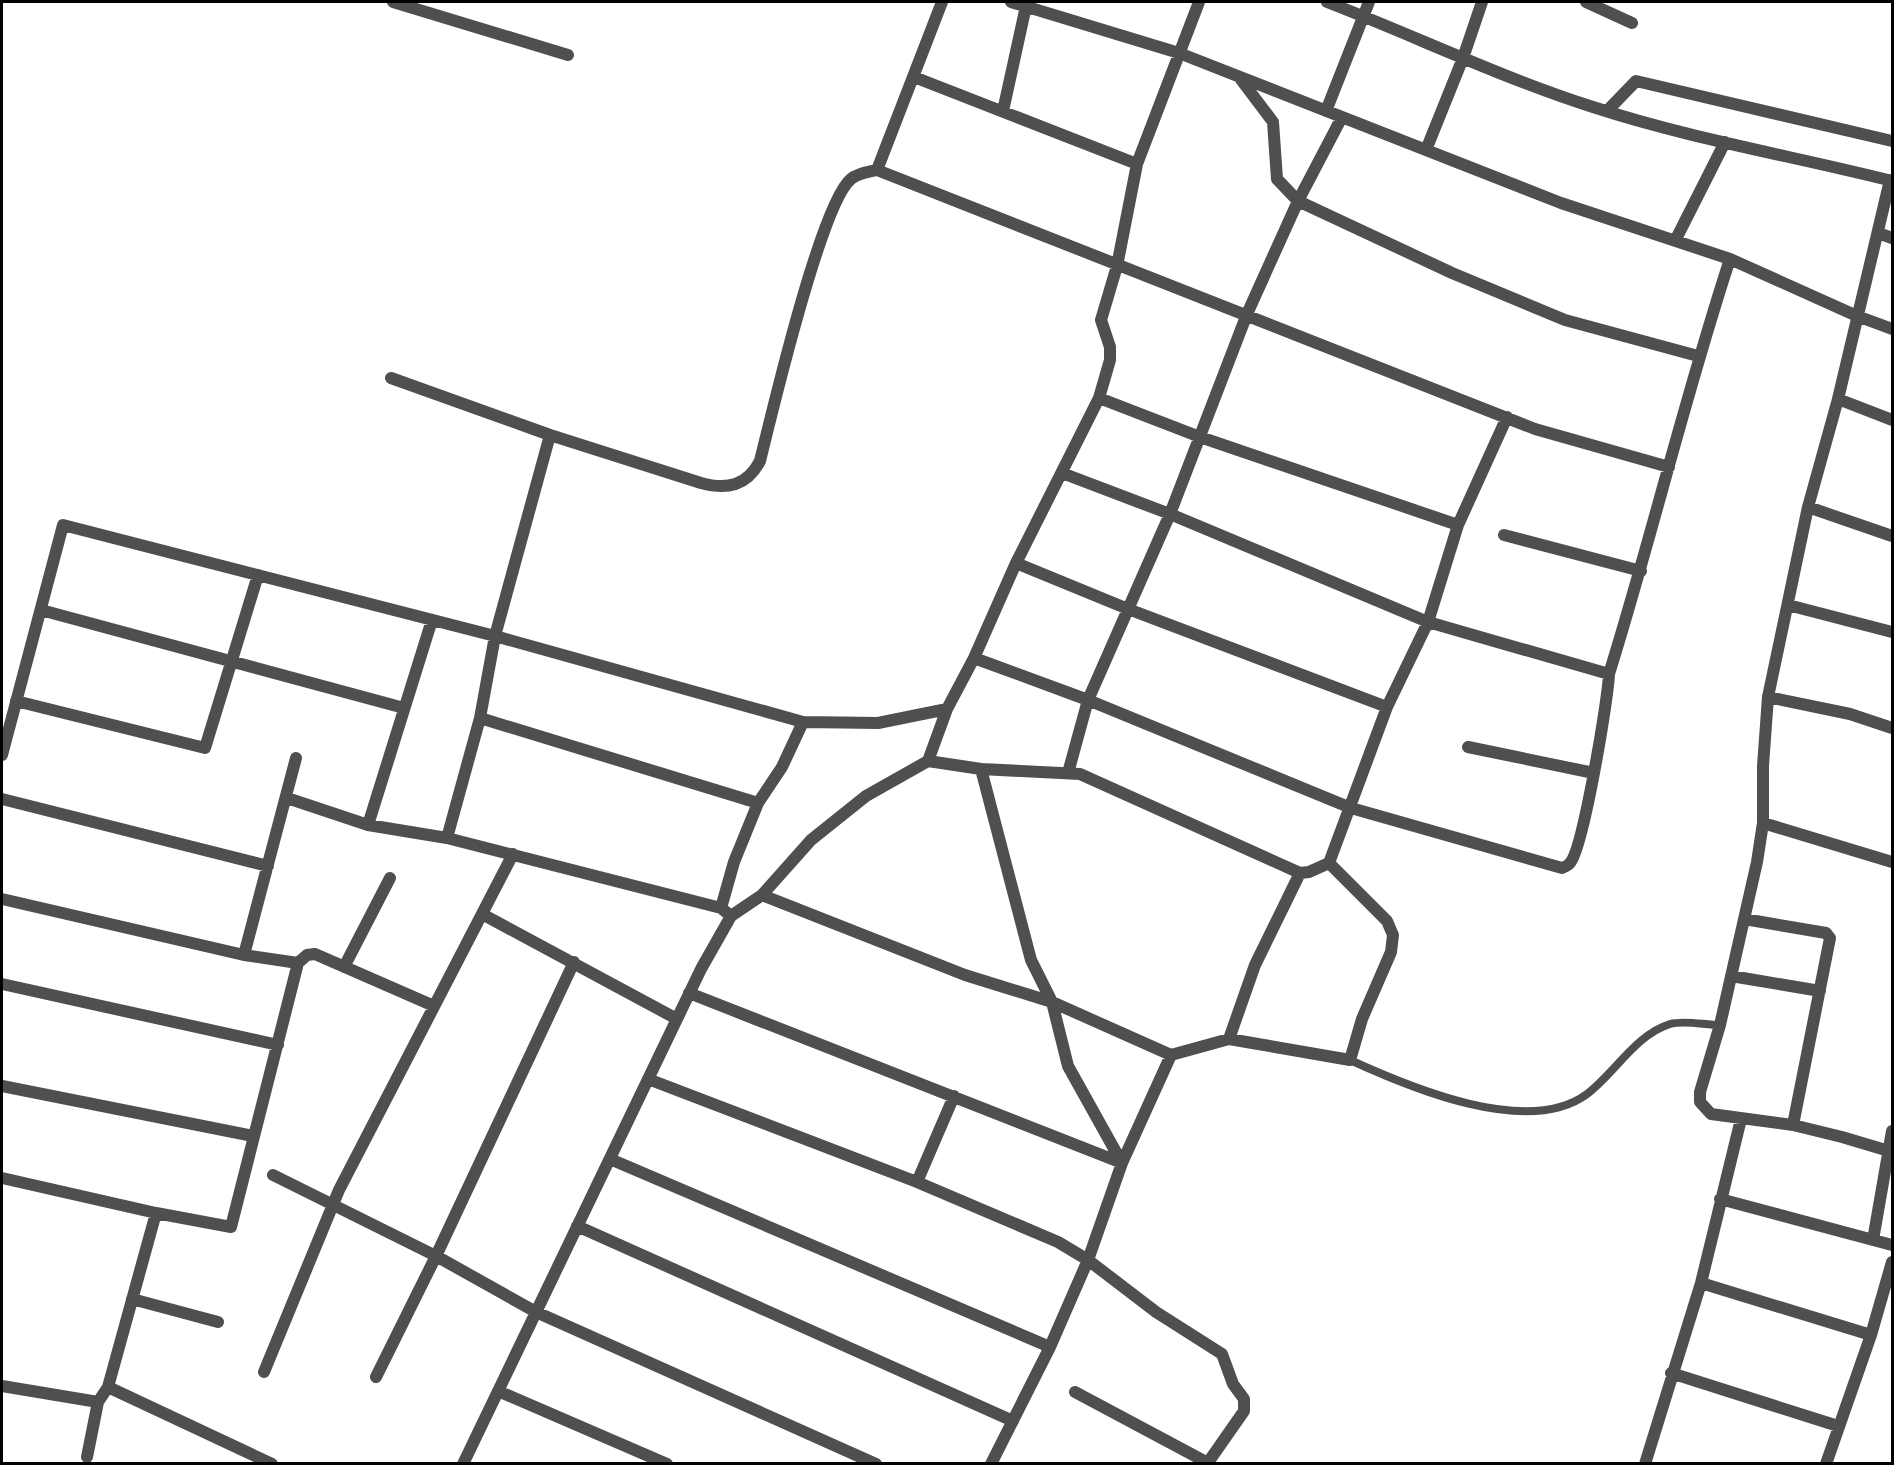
<svg xmlns="http://www.w3.org/2000/svg" width="1894" height="1465" font-family="'Noto Sans',sans-serif">
  <style>
    .lines { fill: none; stroke-linecap: round; stroke-linejoin: round }
    .service { stroke: #4f4f4f; stroke-width: 8 }
    .minor { stroke: #4f4f4f; stroke-width: 12 }
  </style>
  <rect width="100%" height="100%" fill="#fff"/>
  <g class="lines">
    <path class="service" d="M1350 1060C1409 1087 1528 1138 1587 1094 1615 1073 1635 1035 1670 1024 1684 1020 1705 1025 1720 1025"/>
    <path class="minor" d="M393 2 568 55
      M1011 2 1179 53 1561 203 1730 259 1857 316 1892 329
      M1327 2C1415 36 1502 78 1593 107 1691 139 1793 156 1892 181
      M1586 2 1632 23
      M914 77 1137 164
      M1239 77 1273 122 1277 179 1298 201 1452 273 1565 320 1698 356
      M1003 111 1026 6
      M1326 111 1369 2
      M1607 111 1636 81 1892 141
      M1426 150 1463 58 1482 2
      M877 170 942 2
      M1878 233 1892 238
      M1675 241 1725 142
      M391 378 550 435 701 483C727 490 747 486 760 461 772 413 821 203 851 179 858 173 869 172 877 170L1535 429 1669 467
      M1099 398 1200 437 1458 525
      M1838 399 1892 420
      M1062 473 1170 514 1428 622 1609 674C1652 536 1685 396 1730 259
      M1808 507 1892 536
      M1504 535 1641 571
      M1016 563 1128 609 1387 707
      M1788 605 1892 632
      M41 610 404 708
      M974 658 1088 700 1351 808 1562 868C1564 867 1568 866 1570 863 1583 849 1608 700 1609 674
      M1768 697 1850 714 1892 728
      M16 701 205 748 258 575
      M480 718 758 803
      M1468 747 1594 773
      M2 755 63 525 495 636 803 722 878 723 947 709
      M928 761 981 769 1031 960 1052 1002 1068 1066 1122 1163
      M981 769 1080 774 1300 873 1309 872 1329 863 1387 707 1428 622 1458 525 1507 417
      M1068 773 1088 700 1170 514 1247 314 1298 201 1342 117
      M287 798 368 825 447 838 721 908 731 916
      M2 799 268 866
      M1763 823 1892 862
      M368 825 432 620
      M447 838 480 718 495 636 550 435
      M762 895 965 975 1052 1002 1171 1055 1229 1039 1350 1060 1362 1019 1391 952 1393 935 1387 921 1329 863
      M2 899 244 955 298 963
      M721 908 734 862 758 803 782 767 803 722
      M482 914 677 1019
      M1744 919 1826 933 1830 938 1793 1125
      M244 955 296 758
      M344 967 390 878
      M1731 976 1820 991
      M2 984 278 1045
      M689 993 1122 1163
      M1229 1039 1255 965 1300 873
      M648 1079 917 1182 1058 1242 1088 1260 1156 1312 1222 1354 1233 1384 1244 1399V1411L1207 1464
      M2 1086 253 1136
      M1889 1151 1842 1137 1793 1125 1711 1114 1700 1102V1092L1720 1025 1757 862 1763 823V766L1768 697 1808 507 1838 399 1890 180
      M610 1159 1050 1347
      M273 1175 436 1256 536 1312 876 1464
      M2 1178 156 1213 231 1227 298 963 307 955 315 954 434 1006
      M917 1182 954 1096
      M1720 1199 1892 1245
      M577 1226 1013 1421
      M1873 1240 1892 1131
      M1701 1283 1871 1335
      M132 1299 218 1322
      M264 1372 339 1190 513 854
      M1671 1373 1838 1426
      M376 1377 436 1256 574 962
      M2 1386 98 1402
      M108 1387 272 1464
      M498 1391 667 1464
      M1075 1392 1210 1464
      M87 1457 98 1402 108 1387 156 1213
      M463 1464 701 969 731 916 762 895 811 840 866 796 928 761 947 709 974 658 1016 563 1099 398 1110 360V347L1101 320 1117 266 1137 164 1199 2
      M991 1464 1050 1347 1088 1260 1122 1163 1171 1055
      M1645 1464 1701 1283 1741 1119
      M1826 1464 1871 1335 1892 1262"/>
  </g>
  <rect width="1894" height="1465" fill="none" stroke="#000000" stroke-width="6"/>
</svg>
